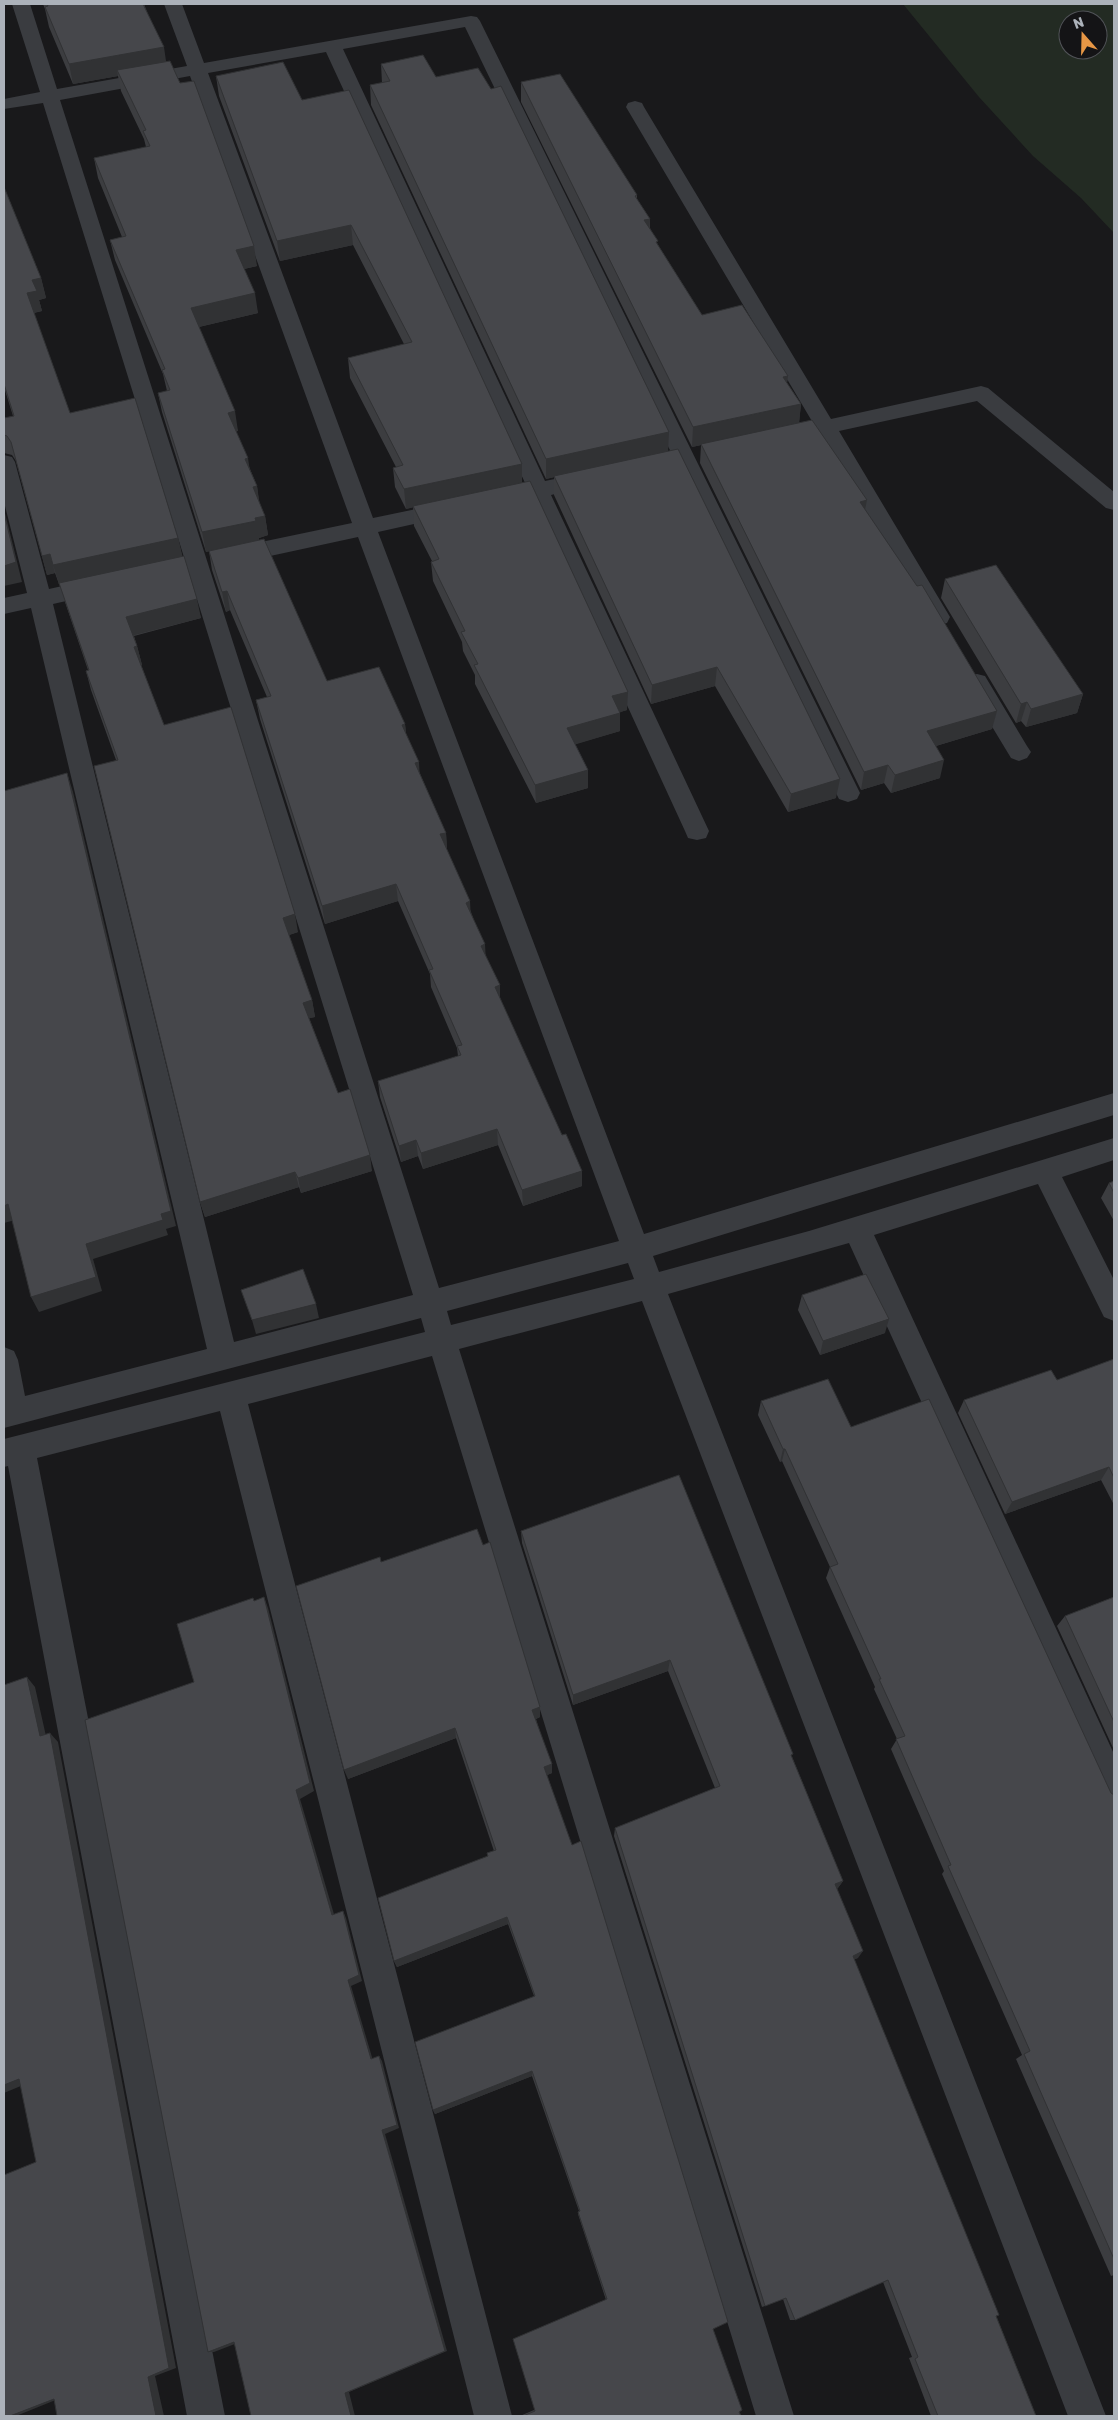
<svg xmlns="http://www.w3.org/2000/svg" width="1118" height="2420" font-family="Rubik,sans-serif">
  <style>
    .green { fill: #232b23; fill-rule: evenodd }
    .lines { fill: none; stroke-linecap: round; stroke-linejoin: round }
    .minor { fill: #3a3c40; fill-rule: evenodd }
    .wall { fill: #3c3d40 }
    .shaded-wall { fill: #313234 }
    .building { fill: #46474b; stroke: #313234 }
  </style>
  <rect width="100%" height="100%" fill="#19191b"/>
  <path class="green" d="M903 4H1114V233L1081 198 1033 156 979 97ZM1068 20H1098V50H1068Z"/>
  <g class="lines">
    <path class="minor" d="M12 4H30L57 89 187 66 164 4H182L204 63 471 16 477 17 480 21 860 793 857 799 848 802 839 799 836 793 465 27 343 49 545 481 589 472 597 474 600 479 597 484 551 495 709 831 706 838 697 840 688 838 685 831 532 499 497 506 489 504 486 499 489 494 526 485 326 52 208 73 373 518 450 502 458 504 461 509 458 514 450 516 378 532 644 1234 1114 1093V1115L653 1256 659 1272 809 1231 1114 1138V1160L1062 1177 1114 1280V1321L1104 1317 1038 1184 874 1235 1114 1754V1805L1103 1800 849 1243 668 1294 1106 2416H1068L642 1301 459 1349 794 2416H756L432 1356 248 1404 512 2416H474L220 1411 37 1458 225 2416H187L8 1466 4 1467V1439L425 1332 421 1318 4 1428V1347L14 1351 18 1360 25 1396 207 1349 31 608 4 614V598L27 593 4 502V455L12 457 15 462 49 589 98 578 106 580 109 586 106 592 53 604 234 1342 413 1295 43 103 4 109V99L40 92ZM190 76 352 523 233 548 225 551 222 556 225 561 233 564 358 537 619 1241 439 1288 60 100ZM628 1263 634 1279 451 1325 447 1311Z
      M635 101 642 103 644 107 831 419 981 386 988 388 1114 492V510L1106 508 977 401 839 431 950 617 947 623 939 625 931 623 820 435 783 443 776 441 772 436 776 431 813 423 626 107 628 103Z
      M977 674 985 676 1027 746 1031 752 1027 758 1019 761 1011 758 965 682 969 676Z"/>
  </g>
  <path class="wall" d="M43 4H144L166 62 257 266 244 269 258 313 199 327 238 431H236L250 469 257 486 259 503 265 516 268 535 259 538V540L327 681 405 724 406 735 420 774 446 833 447 850 471 912 500 998 582 1186 523 1206 498 1145 423 1169 418 1156 401 1162 380 1097 378 1081 458 1056 457 1048 431 987 430 974 398 901 325 924 260 719 256 700 267 697 230 610 226 612 212 570 209 551 206 552 162 412 158 393 167 391 163 374 115 260 110 240 122 237 98 178 94 158 146 147 144 139 121 91 118 76 73 84 49 27 45 9Z
    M381 64 436 77 669 432 668 451 836 798 788 812 715 686 651 704 554 495V477L546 479 371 105 370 85 382 83Z
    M216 76 302 100 522 464V482L627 710 620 712V731L575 744 588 770V788L536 803 475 684V675L463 651 462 642 433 581 431 562 432 561 414 526 413 507 406 509 395 487 393 468 396 467 350 378 348 358 404 344 353 245 280 261 219 96Z
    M521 82 637 195V199L650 219V228L658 245 702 315 788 376 787 383 801 404 799 422 865 509 997 711 992 729 936 746 940 778 891 793 884 783 861 790 700 463 701 445 692 447 521 102Z
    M4 187 41 278 46 298 39 300 42 311 34 313 70 413 178 538 182 556 201 618 134 636 137 646 142 665H141L164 725 298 932 289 935 312 1000 315 1017 309 1018 338 1093 372 1171 301 1193 299 1187 205 1217 200 1202 116 760 91 690 86 671 88 670 65 602 60 584H59L55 573 47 575 16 461 12 455 4 453V454V418L13 416 4 387Z
    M945 579 1083 694 1077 713 1026 727 1021 721 1016 723 941 598Z
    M1114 1181V1221L1101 1198 1109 1183Z
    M802 1295 885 1333 820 1355 798 1310Z
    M1114 1359V1505L1101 1480 1005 1514 958 1413 964 1400 1057 1380Z
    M761 1401 851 1427 1111 1793 1114 1795V2275L1111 2276 1016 2059 1022 2055 942 1874 944 1871 891 1749 897 1739 874 1689 875 1687 826 1578 830 1567 782 1461 780 1462 758 1415Z
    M521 1531 792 1757 843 1881 837 1889 858 1958 854 1959 1036 2416H931L909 2358 912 2357 883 2282 795 2320H790L783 2299 765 2306 762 2307 614 1836 615 1828 715 1788 668 1671 573 1705 522 1543Z
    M381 1562 540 1707V1717L536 1719 552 1773 547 1775 713 2329 741 2416H520L534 2410 606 2300 578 2214V2212L579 2211 532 2076 435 2114 433 2110 534 1996 508 1924 397 1967 394 1961 488 1857 487 1853 494 1851 456 1738 348 1779Z
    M1114 1597V1750L1057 1626 1065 1616Z"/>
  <path class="shaded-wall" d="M164 47 167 68 117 70 118 76 73 84 69 64Z
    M650 219 649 239 644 220Z
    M351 225 353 245 280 261 277 241Z
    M254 246 257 266 239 270 236 250Z
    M41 278 46 298 39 300 42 311 32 313 27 293 32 280Z
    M255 293 258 313 194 328 191 308Z
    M788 376 785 396 783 377Z
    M801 404 799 424 692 447 693 427Z
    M235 411 238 431 232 432 228 413Z
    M669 432 668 452 546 479V459Z
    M248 458 251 478 245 459Z
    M522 464V484L406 509 404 489Z
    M257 486 260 506 253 487Z
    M867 500 863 520 860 502Z
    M4 509 22 582 4 586Z
    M265 516 268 535 259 538V540L206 552 202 532Z
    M178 538 183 558 59 584 53 565Z
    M50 554 55 573 47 575 42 556Z
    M227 591 230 610 226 612 222 592Z
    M197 599 201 618 131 636 126 617Z
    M137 646 142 665 138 666 134 647Z
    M717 667 715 686 651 704 652 685Z
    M628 692 627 710 611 715 612 696Z
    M1083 694 1077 713 1026 727 1031 709Z
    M1027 702 1021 721 1016 723 1021 704Z
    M997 711 992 729 922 750 927 731Z
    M620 713V731L567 747V728Z
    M405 724 407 742 402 725Z
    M944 760 940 778 891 793 895 775Z
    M419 762 420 780 415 763Z
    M888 765 884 783 861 790 864 772Z
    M588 770V788L536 803 535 785Z
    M67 773 73 792 176 1226 166 1229 168 1235 93 1259 102 1291 39 1312 31 1297 86 1244 161 1214Z
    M840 779 836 798 788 812 791 794Z
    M446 833 447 850 440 834Z
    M396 884 398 901 325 924 322 906Z
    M470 901 471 919 466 903Z
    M295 914 298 932 286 936 283 918Z
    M485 944 486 962 481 946Z
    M500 985V1002L495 987Z
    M312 1000 315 1017 306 1019 303 1003Z
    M497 1129 498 1145 423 1169 421 1153Z
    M416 1140 418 1156 401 1162 399 1146Z
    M370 1155 372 1171 301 1193 298 1178Z
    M582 1171V1186L523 1206 522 1190Z
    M295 1172 299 1187 205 1217 200 1202Z
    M8 1204 15 1220 4 1223V1206Z
    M316 1304 319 1318 256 1334 252 1320Z
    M889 1319 885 1333 820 1355 823 1341Z
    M783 1449H785L782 1461 780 1462Z
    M1109 1467 1101 1480 1005 1514 1012 1502Z
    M264 1597 268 1608 314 1791 300 1799 336 1921 332 1915 296 1790Z
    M670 1660 668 1671 573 1705V1695Z
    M27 1677 35 1687 48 1745 40 1736Z
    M540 1707V1717L533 1720 532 1710Z
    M455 1728 456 1738 348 1779 344 1770Z
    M50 1733 58 1742 176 2368 155 2376 164 2416H156L148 2377Z
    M552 1764V1773L545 1776 544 1767Z
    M843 1881 838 1888 831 1891 835 1884Z
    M343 1911 346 1918 362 1981 351 1986 374 2064 371 2059 348 1980Z
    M507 1917 508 1924 397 1967 394 1961Z
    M863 1951 858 1958 848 1962 853 1956Z
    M379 2056 382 2061 399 2128 385 2134 447 2351 349 2392 355 2416H351L345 2393 382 2130Z
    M532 2071V2076L435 2114 433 2110Z
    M19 2079 28 2083 4 2093V2085Z
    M234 2342H240L214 2352H208Z
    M63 2397 16 2416H10L54 2399Z"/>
  <path class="building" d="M47 4H143L164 47 69 64 45 7 48 6Z
    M423 55 436 77 478 68 491 89 501 86 669 432 546 459 370 85 390 81 381 64Z
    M170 61 180 83 194 81 254 246 236 250 255 293 191 308 235 411 228 413 248 458 245 459 257 486 253 487 265 516 255 518 256 521 202 532 158 393 170 390 162 370 165 369 110 240 126 236 94 158 150 146 143 131 146 130 117 70Z
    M283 62 302 100 349 90 522 464 404 489 393 468 403 465 348 358 412 342 351 225 277 241 216 76Z
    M560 74 637 195 635 196 650 219 644 220 658 241 656 242 702 315 742 305 788 376 783 377 801 404 693 427 521 82Z
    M4 187 41 278 32 280 37 291 27 293 70 413 135 398 178 538 53 565 50 554 42 556 11 442 7 436 4 435V418L14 416 4 384Z
    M812 420 867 500 860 502 917 586 922 585 997 711 927 731 944 760 895 775 888 765 864 772 701 444Z
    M678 449 840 779 791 794 717 667 652 685 554 476Z
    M530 481 628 692 612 696 620 713 567 728 588 770 535 785 474 665 478 664 461 632 465 631 431 562 439 559 413 506Z
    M4 513 16 562 4 566Z
    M264 539 327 681 379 667 405 724 402 725 419 762 415 763 446 833 440 834 470 901 466 903 485 944 481 946 500 985 495 987 562 1135 566 1134 582 1171 522 1190 497 1129 421 1153 416 1140 399 1146 378 1081 461 1055 457 1046 462 1045 429 970 433 969 396 884 322 906 256 700 271 696 227 591 222 592 209 551Z
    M184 556 197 599 126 617 137 646 134 647 164 725 231 707 295 914 283 918 312 1000 303 1003 338 1093 350 1089 370 1155 298 1178 295 1172 200 1202 94 766 118 760 86 671 89 670 59 583Z
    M996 565 1083 694 1031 709 1027 702 1021 704 945 579Z
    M67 773 171 1211 161 1214 163 1220 86 1244 96 1277 31 1297 8 1204 4 1206V791Z
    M1114 1181V1193L1109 1183Z
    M303 1269 316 1304 252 1320 241 1290Z
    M866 1274 889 1319 823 1341 802 1295Z
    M1114 1359V1478L1109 1467 1012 1502 964 1400 1051 1370 1057 1380Z
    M828 1379 851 1427 929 1399 1111 1793 1114 1795V2259L1024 2054 1030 2051 948 1866 951 1865 896 1739 905 1736 879 1679H881L830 1567 838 1564 785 1449H783L761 1401Z
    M679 1475 793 1754 791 1755 843 1881 835 1884 863 1951 853 1956 999 2315 996 2316 1036 2416H938L915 2359 918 2357 888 2280 795 2320 786 2298 765 2306 615 1828 720 1786 670 1660 573 1695 521 1531Z
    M477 1529 483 1545 490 1542 540 1707 532 1710 552 1764 544 1767 572 1845 581 1841 728 2322 713 2329 742 2410 739 2412 741 2416H523L535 2411 513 2339 607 2299 578 2212 580 2211 532 2071 433 2110 415 2042 535 1996 507 1917 394 1961 378 1898 488 1856 487 1853 496 1850 455 1728 344 1770 296 1586 380 1557 381 1562Z
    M264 1597 310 1783 296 1790 332 1915 343 1911 359 1975 348 1980 371 2059 379 2056 397 2125 382 2130 445 2351 345 2393 351 2416H251L234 2342 208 2352 85 1720 194 1682 177 1624 253 1598 254 1601Z
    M1114 1597V1722L1065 1616Z
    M27 1677 40 1736 50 1733 169 2368 148 2377 156 2416H57L54 2399 10 2416H4V2175L36 2162 19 2079 4 2085V1685Z"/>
  <rect width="1118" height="2420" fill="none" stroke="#acb2ba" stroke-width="10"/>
  <g transform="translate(1083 35) rotate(340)"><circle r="24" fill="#141416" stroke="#515358"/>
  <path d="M0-4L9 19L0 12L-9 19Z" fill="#e79745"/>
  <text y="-8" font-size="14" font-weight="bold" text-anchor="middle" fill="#acb2ba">N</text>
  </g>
</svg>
